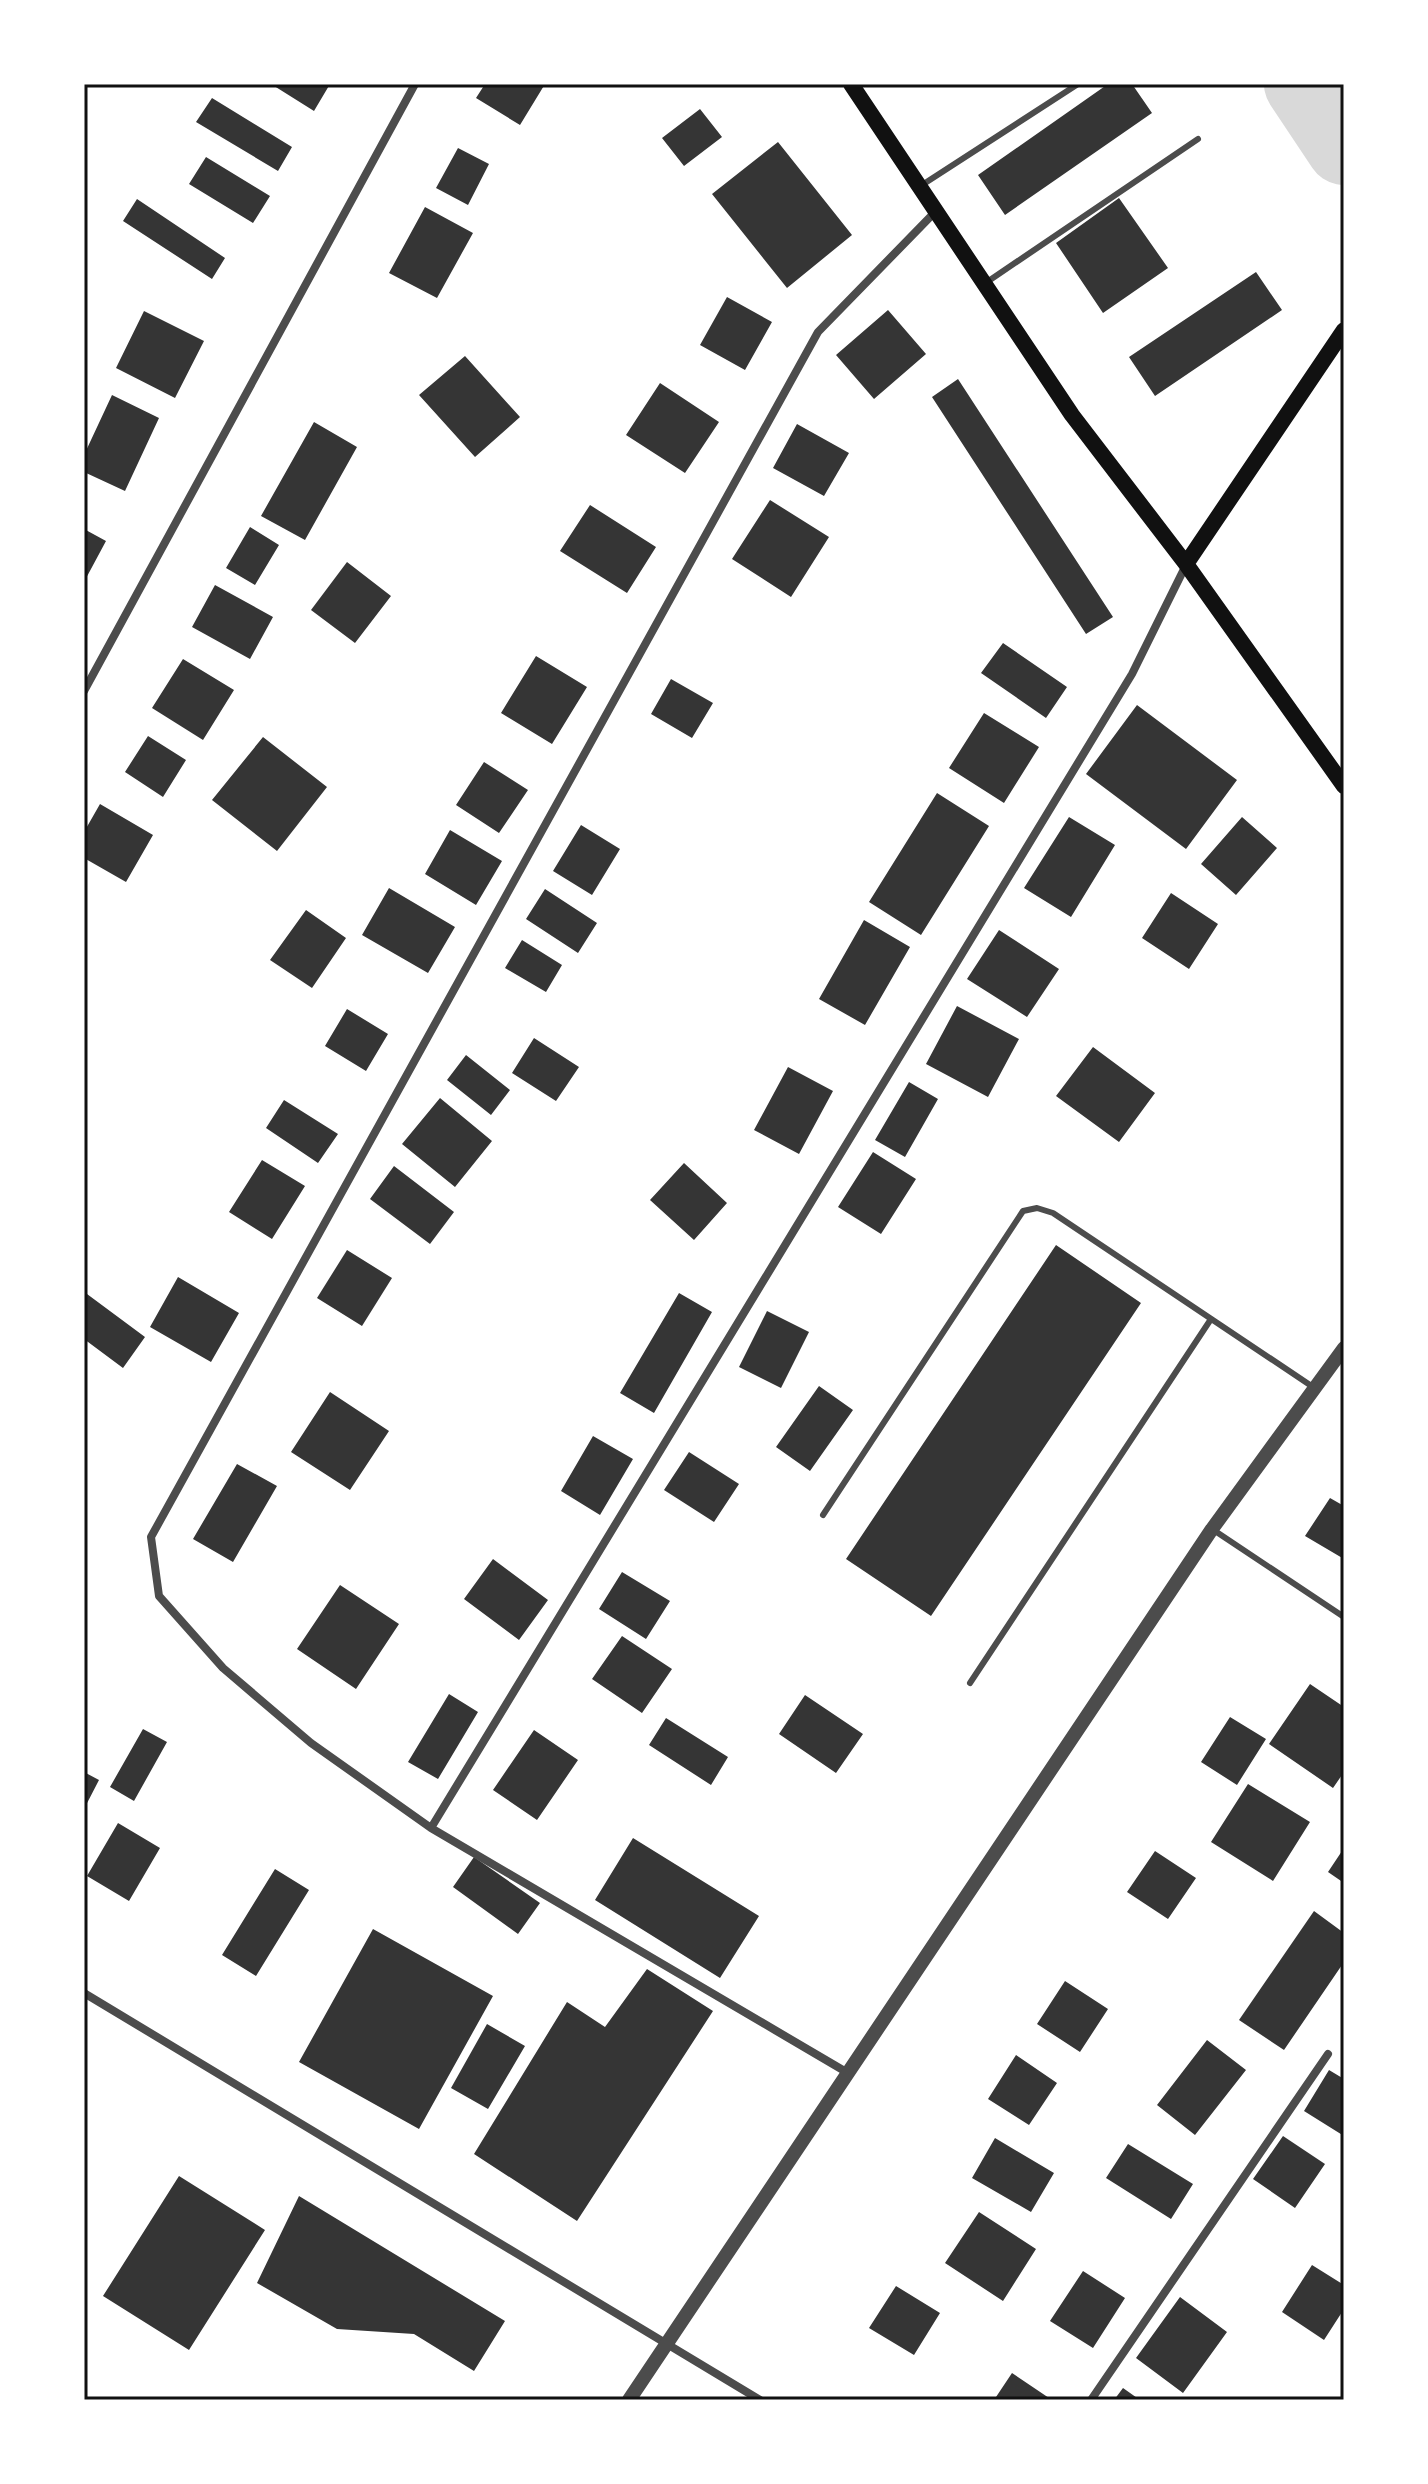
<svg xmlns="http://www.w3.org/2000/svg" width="1428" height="2484" font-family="Roboto,sans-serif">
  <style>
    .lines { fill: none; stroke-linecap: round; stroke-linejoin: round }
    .river { stroke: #d9d9d9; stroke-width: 76 }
    .building { fill: #353535 }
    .service { stroke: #4c4c4c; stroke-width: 6 }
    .minor { stroke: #4c4c4c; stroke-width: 8 }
    .tertiary { stroke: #4c4c4c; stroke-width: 14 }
    .secondary { stroke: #111; stroke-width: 16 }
    .neatline { fill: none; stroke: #111; stroke-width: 3 }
  </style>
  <rect width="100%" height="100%" fill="#fff"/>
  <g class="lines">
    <path class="river" d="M1302 84 1344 147"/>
  </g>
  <path class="building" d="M271 84H330L314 111Z
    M485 84H545L520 125 476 98Z
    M1108 84H1132L1152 113 1005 215 978 175Z
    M212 98 292 147 278 171 196 122Z
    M700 109 722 137 684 166 662 138Z
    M778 142 852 235 787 288 712 194Z
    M458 148 489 164 468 205 436 188Z
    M206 157 270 196 253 223 189 184Z
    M1119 198 1168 268 1103 313 1056 243Z
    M137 199 225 258 212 279 123 221Z
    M425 207 473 233 437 298 389 273Z
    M1256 272 1282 310 1155 396 1129 357Z
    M727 297 772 322 745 370 700 345Z
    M888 310 926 354 874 399 836 355Z
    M144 311 204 341 175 398 116 368Z
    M465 356 520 417 475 457 419 395Z
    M958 379 1113 617 1086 634 932 397Z
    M660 383 719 422 685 473 626 435Z
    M112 395 159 418 125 491 84 472V455Z
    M314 422 357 447 305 540 261 516Z
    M797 424 849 453 824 496 773 468Z
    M770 500 829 537 791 597 732 559Z
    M590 505 656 547 627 593 560 551Z
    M250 527 279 545 255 585 226 568Z
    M84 529 106 541 84 582Z
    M347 562 391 596 355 643 311 610Z
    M215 585 273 617 250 659 192 627Z
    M1003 643 1067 687 1046 718 981 673Z
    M536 656 587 687 552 744 501 713Z
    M183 659 234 690 203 740 152 708Z
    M671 679 713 703 692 738 651 714Z
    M1137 705 1237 780 1186 849 1086 774Z
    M984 713 1039 747 1004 803 949 768Z
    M148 736 186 760 163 797 125 772Z
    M263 737 327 787 277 851 212 800Z
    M484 762 528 790 499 833 456 805Z
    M937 793 989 826 921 935 869 902Z
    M100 804 153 835 126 882 84 858V832Z
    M1069 817 1115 845 1071 917 1024 888Z
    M1242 817 1277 848 1236 895 1201 864Z
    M581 825 620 849 592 895 553 871Z
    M450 830 502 861 476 905 425 874Z
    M389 888 455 927 428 973 362 935Z
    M545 889 597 923 578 953 526 919Z
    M1171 893 1218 924 1189 969 1142 938Z
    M306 910 346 938 312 988 270 960Z
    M864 920 910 947 865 1025 819 999Z
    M999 930 1059 969 1027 1017 967 979Z
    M522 940 562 965 546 992 505 968Z
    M957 1006 1019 1039 988 1097 926 1064Z
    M347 1009 388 1034 366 1071 325 1046Z
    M534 1038 579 1067 556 1101 512 1073Z
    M1093 1047 1155 1093 1119 1142 1056 1096Z
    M466 1055 510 1090 491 1115 447 1080Z
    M788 1067 833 1091 799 1154 754 1130Z
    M909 1082 938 1099 905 1157 875 1140Z
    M440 1098 492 1141 455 1187 402 1144Z
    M284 1100 338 1134 318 1163 266 1128Z
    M873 1152 916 1179 881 1234 838 1207Z
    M262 1160 305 1186 272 1239 229 1212Z
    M684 1163 727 1203 694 1240 650 1200Z
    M394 1166 454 1212 430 1244 370 1199Z
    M1056 1245 1141 1303 931 1616 846 1559Z
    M347 1250 392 1278 362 1326 317 1298Z
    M178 1277 239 1313 211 1362 150 1327Z
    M679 1293 712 1312 654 1413 620 1393Z
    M87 1294 145 1337 123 1368 84 1339Z
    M767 1311 809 1332 781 1388 739 1367Z
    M819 1386 853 1410 810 1471 776 1447Z
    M330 1392 389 1431 350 1490 291 1452Z
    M593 1436 633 1459 600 1515 561 1491Z
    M689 1452 739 1484 714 1522 664 1490Z
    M237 1464 277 1486 233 1562 193 1539Z
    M1330 1498 1344 1506V1559L1305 1536Z
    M493 1559 548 1600 519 1640 464 1599Z
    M622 1572 670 1601 646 1639 599 1609Z
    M340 1585 399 1624 356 1689 297 1649Z
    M622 1636 672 1669 642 1713 592 1679Z
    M1310 1684 1344 1707V1772L1333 1788 1269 1744Z
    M449 1694 478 1712 438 1779 408 1762Z
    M805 1695 863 1734 836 1773 779 1734Z
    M1230 1717 1266 1739 1237 1785 1201 1762Z
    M666 1718 728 1757 711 1785 649 1745Z
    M143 1729 167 1742 134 1801 110 1787Z
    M534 1730 578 1760 537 1820 493 1790Z
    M84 1772 99 1780 84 1809Z
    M1248 1784 1310 1822 1273 1881 1211 1842Z
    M118 1823 160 1848 129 1901 87 1876Z
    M633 1838 759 1916 720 1978 595 1900Z
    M1344 1848V1883L1328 1872Z
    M1155 1851 1196 1878 1168 1919 1127 1892Z
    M474 1857 540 1903 518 1934 453 1887Z
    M275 1869 309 1890 256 1976 222 1955Z
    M1314 1911 1344 1933V1962L1284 2050 1239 2020Z
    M373 1929 493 1996 419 2129 299 2062Z
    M647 1969 713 2011 577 2221 474 2154 567 2002 605 2027Z
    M1065 1981 1108 2009 1080 2052 1037 2024Z
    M487 2024 525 2046 488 2109 451 2088Z
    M1207 2040 1246 2070 1195 2135 1157 2105Z
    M1016 2055 1057 2083 1029 2125 988 2099Z
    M1329 2070 1344 2079V2136L1304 2111Z
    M1283 2136 1325 2164 1295 2208 1253 2179Z
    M995 2138 1054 2173 1031 2212 972 2178Z
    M1128 2144 1193 2184 1171 2219 1106 2178Z
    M179 2176 265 2230 189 2350 103 2296Z
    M299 2196 505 2321 474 2371 414 2334 337 2329 257 2283Z
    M979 2212 1036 2249 1003 2301 945 2263Z
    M1312 2265 1344 2285V2309L1324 2340 1282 2312Z
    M1083 2271 1125 2298 1093 2348 1050 2321Z
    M896 2286 940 2313 914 2355 869 2328Z
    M1180 2297 1227 2332 1183 2393 1136 2358Z
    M1012 2373 1052 2400H994Z
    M1123 2388 1140 2400H1114Z"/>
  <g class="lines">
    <path class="service" d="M922 185 1078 84
      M987 282 1198 139
      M823 1515 1023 1211 1037 1208 1053 1213 1313 1387
      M1212 1529 1344 1617
      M970 1683 1211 1319"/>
    <path class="minor" d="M84 691 415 84
      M431 1828 1132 674 1186 565
      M84 1993 760 2400
      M848 2073 431 1828 311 1743 223 1668 159 1596 151 1537 818 332 935 212
      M1091 2400 1328 2054"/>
    <path class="tertiary" d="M629 2400 1212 1529 1344 1348"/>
    <path class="secondary" d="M851 84 1072 415 1186 564 1344 786
      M1186 564 1344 330"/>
  </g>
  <rect width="1428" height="2484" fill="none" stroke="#ffffff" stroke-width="172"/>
  <rect x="86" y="86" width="1256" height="2312" class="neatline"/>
</svg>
